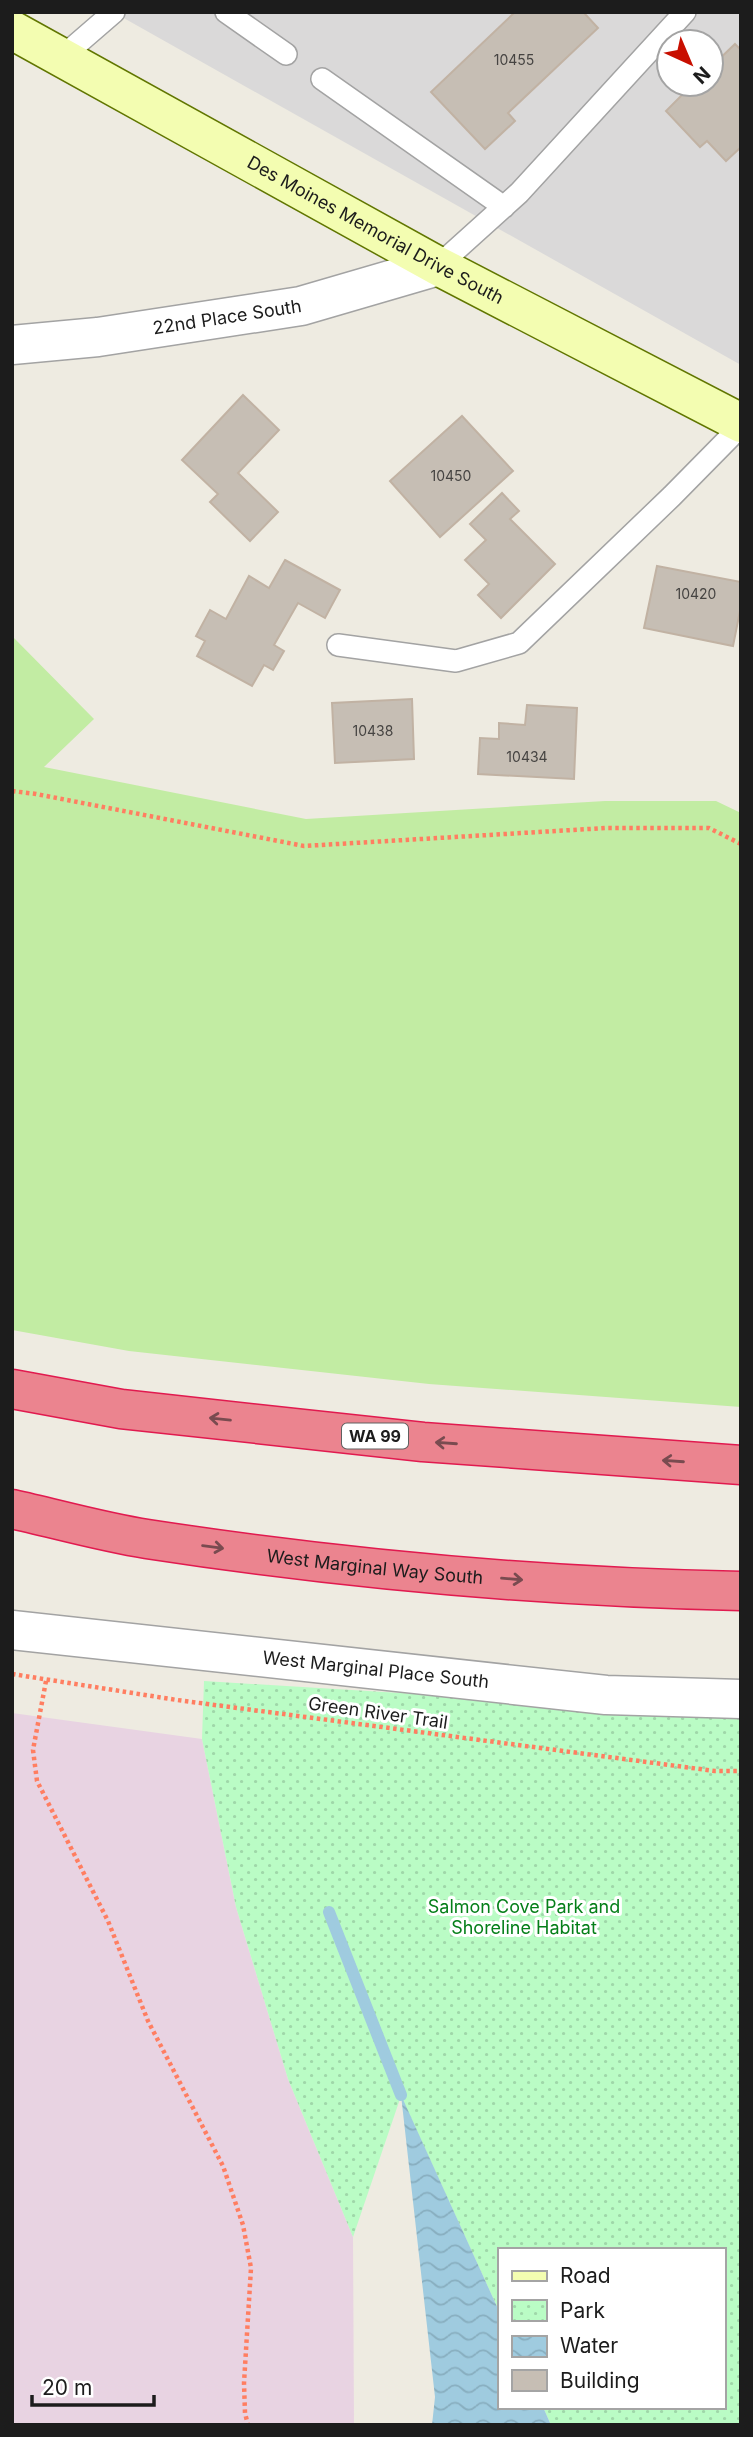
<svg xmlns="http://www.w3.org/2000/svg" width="753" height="2437" font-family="Inter,sans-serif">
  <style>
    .residential { fill: #dad9d9; fill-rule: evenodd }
    .industrial { fill: #e8d3e2 }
    .grass { fill: #c2eca3 }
    .park { fill: url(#park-dots) }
    .water { fill: url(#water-waves) }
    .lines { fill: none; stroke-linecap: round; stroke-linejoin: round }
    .stream { stroke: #9fcbdf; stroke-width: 12 }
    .building { fill: #c6beb4; stroke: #c1b2a3; stroke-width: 2 }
    .service-casing { stroke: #a3a3a3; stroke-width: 24 }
    .minor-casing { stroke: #a3a3a3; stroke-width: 41 }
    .tertiary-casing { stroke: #a3a3a3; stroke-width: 41 }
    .secondary-casing { stroke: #617600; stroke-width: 41 }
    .motorway-casing { stroke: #e11a4f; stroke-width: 41 }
    .path { stroke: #ff7e61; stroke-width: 4.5; stroke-dasharray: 3.5 3.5; stroke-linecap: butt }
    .service { stroke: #fff; stroke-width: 21 }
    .minor { stroke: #fff; stroke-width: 38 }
    .tertiary { stroke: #fff; stroke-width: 38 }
    .secondary { stroke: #f3fdb1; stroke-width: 38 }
    .motorway { stroke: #eb848f; stroke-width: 38 }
    .oneway { stroke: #794b50 }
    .labels { text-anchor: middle; stroke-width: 6; stroke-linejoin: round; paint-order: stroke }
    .number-label { font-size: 14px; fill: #464442 }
    .shield { fill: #fff; stroke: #606060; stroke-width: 2 }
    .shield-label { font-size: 16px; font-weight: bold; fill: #1c1c1c }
    .street-label { font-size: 18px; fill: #1c1c1c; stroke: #fff }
    .park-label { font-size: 18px; fill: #057f19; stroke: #fff }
  </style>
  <defs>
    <pattern id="park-dots" width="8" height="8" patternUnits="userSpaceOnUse" patternTransform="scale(1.75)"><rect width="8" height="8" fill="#bafcc5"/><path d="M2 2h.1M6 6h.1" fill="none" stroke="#9fd7a9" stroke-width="1.8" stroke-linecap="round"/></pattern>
    <pattern id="water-waves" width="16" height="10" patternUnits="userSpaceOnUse" patternTransform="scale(1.75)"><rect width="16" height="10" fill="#9fcbdf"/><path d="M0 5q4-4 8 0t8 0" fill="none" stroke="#88aebf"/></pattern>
  </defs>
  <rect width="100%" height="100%" fill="#eeebe1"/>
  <path class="residential" d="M113 12H741V365ZM669 42H711V84H669Z"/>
  <path class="industrial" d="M12 1713 202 1739 236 1907 288 2079 353 2237 354 2425H12Z"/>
  <path class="grass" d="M12 636 94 719 44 767 306 819 605 801H716L741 813V1407L429 1384 129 1351 12 1330Z"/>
  <path class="park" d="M204 1681 741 1714V2425H551L543 2407H723V2250H499V2311L401 2096 353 2237 288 2079 236 1907 202 1739Z"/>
  <path class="water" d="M401 2095 499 2311V2407H543L551 2425H432L435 2397Z"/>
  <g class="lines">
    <path class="stream" d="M329 1912 401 2095"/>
  </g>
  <path class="building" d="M515 12H588L585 14 598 28 508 113 515 121 485 149 431 92Z
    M735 44 741 50V147L726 161 707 141 700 147 666 111 693 84H711V67Z
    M243 395 279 430 238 473 278 512 250 541 210 502 218 494 182 460Z
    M462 416 513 471 440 537 390 481Z
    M502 493 519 511 510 519 555 564 501 618 478 595 489 584 465 560 486 540 470 524Z
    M285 560 340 590 325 618 298 603 274 645 284 651 273 670 264 665 252 686 197 656 205 641 196 636 210 610 226 619 249 576 269 588Z
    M657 566 741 582V606L733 646 644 628Z
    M412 699 414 759 335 763 332 703Z
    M527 705 577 708 574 779 478 774 480 738 499 739V723L525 725Z"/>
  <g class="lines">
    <g class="service-casing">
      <path id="service" d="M226 12 286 54
        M62 57 114 12
        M322 79 504 207
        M438 266 519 193 685 12
        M338 645 456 661 519 643 672 496 741 426"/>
    </g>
    <g class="minor-casing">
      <g id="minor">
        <path id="s1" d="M12 345 98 337 301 306 438 266"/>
      </g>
    </g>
    <g class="tertiary-casing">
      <g id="tertiary">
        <path id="s2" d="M12 1630 606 1695 741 1699"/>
      </g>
    </g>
    <g class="secondary-casing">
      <g id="secondary">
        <path id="s3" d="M12 30 438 266 741 423"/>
      </g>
    </g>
    <g class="motorway-casing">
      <g id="motorway">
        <path d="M12 1389 121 1409 423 1442 741 1465"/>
        <path id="s4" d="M12 1509C57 1519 102 1532 147 1539 343 1569 543 1587 741 1591"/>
      </g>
    </g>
    <path class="path" d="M12 791 36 794 304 846 606 828H709L741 844
      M12 1674 177 1700 715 1771H741
      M46 1681 33 1750 37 1781 108 1921 148 2021 223 2166 243 2225 251 2268 244 2383 245 2413 248 2425"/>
    <use href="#service" class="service"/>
    <use href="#minor" class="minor"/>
    <use href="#tertiary" class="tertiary"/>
    <use href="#secondary" class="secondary"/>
    <use href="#motorway" class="motorway"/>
  </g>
  <defs><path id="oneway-shaft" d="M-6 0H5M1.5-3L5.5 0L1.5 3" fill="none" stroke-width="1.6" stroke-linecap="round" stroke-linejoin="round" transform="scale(1.75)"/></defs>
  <g class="oneway">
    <use href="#oneway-shaft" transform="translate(220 1419) rotate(-174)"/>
    <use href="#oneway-shaft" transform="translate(446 1443) rotate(-176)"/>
    <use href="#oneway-shaft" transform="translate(673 1461) rotate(-176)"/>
    <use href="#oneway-shaft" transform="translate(213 1547) rotate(7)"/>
    <use href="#oneway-shaft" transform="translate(512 1579) rotate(5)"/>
  </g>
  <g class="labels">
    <g class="number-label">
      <text x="514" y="65">10455</text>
      <text x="451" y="481">10450</text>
      <text x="696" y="599">10420</text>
      <text x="373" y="736">10438</text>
      <text x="527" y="762">10434</text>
    </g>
    <rect class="shield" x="342" y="1423.5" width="66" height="25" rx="5"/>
    <g class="shield-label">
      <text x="375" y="1442">WA 99</text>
    </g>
    <g class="street-label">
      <text dy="6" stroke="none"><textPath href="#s3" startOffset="415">Des Moines Memorial Drive South</textPath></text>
      <text dy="6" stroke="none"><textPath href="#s1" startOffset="217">22nd Place South</textPath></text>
      <text dy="6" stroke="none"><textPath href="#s4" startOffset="368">West Marginal Way South</textPath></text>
      <text dy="6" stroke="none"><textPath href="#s2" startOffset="366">West Marginal Place South</textPath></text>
      <text transform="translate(378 1713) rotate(8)" y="6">Green River Trail</text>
    </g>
    <g class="park-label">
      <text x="524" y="1913">Salmon Cove Park and<tspan x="524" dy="21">Shoreline Habitat</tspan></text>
    </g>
  </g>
  <rect width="753" height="2437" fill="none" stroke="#1c1c1c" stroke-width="28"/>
  <rect x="498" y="2248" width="228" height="161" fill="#ffffff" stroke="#a4a4a4" stroke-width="2"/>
  <rect x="512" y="2271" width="35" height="10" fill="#f3fdb1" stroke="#a4a4a4" stroke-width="2"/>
  <text x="560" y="2283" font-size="21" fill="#1c1c1c">Road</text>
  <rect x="512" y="2300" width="35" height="21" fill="url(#park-dots)" stroke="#a4a4a4" stroke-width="2"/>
  <text x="560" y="2318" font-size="21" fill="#1c1c1c">Park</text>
  <rect x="512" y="2336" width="35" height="21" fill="url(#water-waves)" stroke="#a4a4a4" stroke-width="2"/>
  <text x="560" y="2353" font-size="21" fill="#1c1c1c">Water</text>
  <rect x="512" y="2370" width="35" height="21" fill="#c6beb4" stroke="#a4a4a4" stroke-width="2"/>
  <text x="560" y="2388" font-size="21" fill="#1c1c1c">Building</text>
  <g transform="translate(690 63) rotate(136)"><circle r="33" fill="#ffffff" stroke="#a4a4a4" stroke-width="2"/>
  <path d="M0-5L12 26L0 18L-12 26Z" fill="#c80f00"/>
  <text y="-10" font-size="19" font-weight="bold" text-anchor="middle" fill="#1c1c1c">N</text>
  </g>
  <path d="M32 2395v10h122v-10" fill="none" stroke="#1c1c1c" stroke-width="3.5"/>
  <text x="42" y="2395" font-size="21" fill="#1c1c1c" stroke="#ffffff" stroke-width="5" paint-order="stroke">20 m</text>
</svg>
